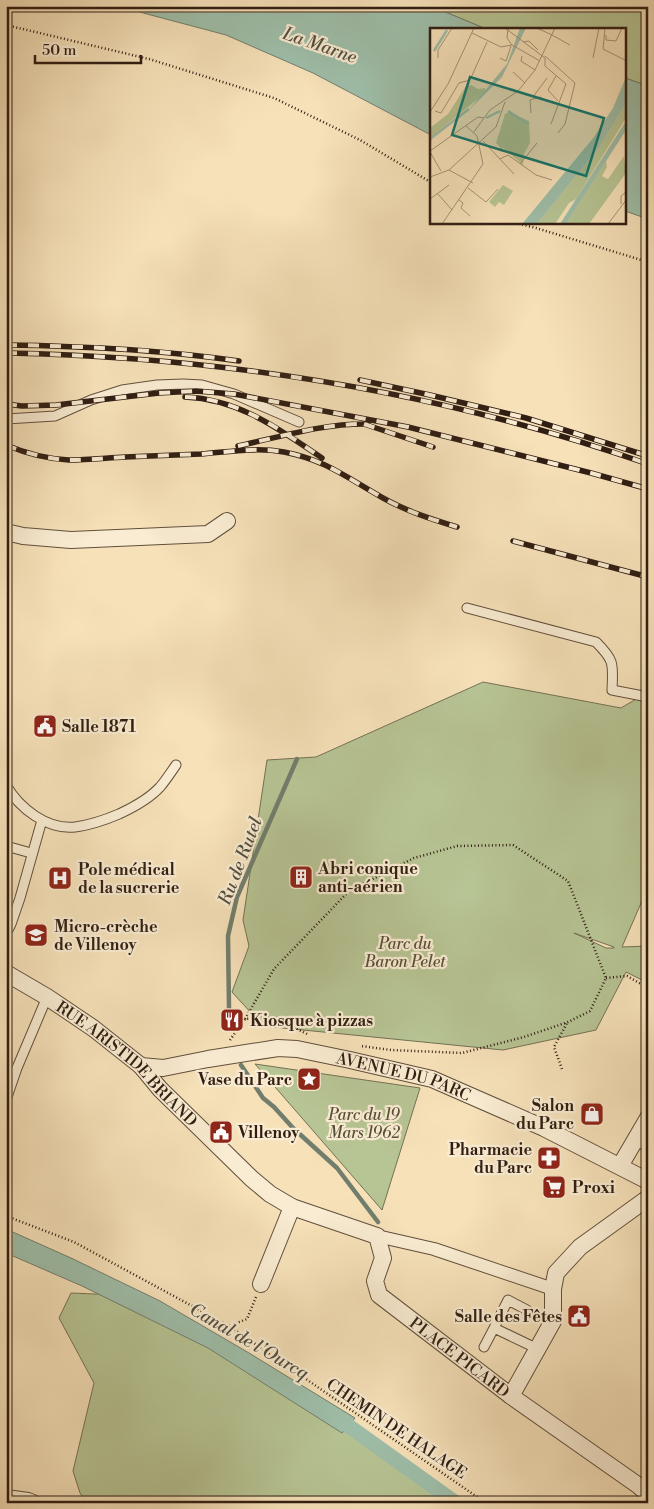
<svg xmlns="http://www.w3.org/2000/svg" width="654" height="1509" font-family="'Libre Bodoni',serif">
  <style>
    .green { fill: #b7c494; stroke: #747154; fill-rule: evenodd }
    .water { fill: #9ebea9; stroke: #727e6d }
    .lines { fill: none; stroke-linecap: round; stroke-linejoin: round }
    .stream { stroke: #727e6d; stroke-width: 4.5 }
    .canal { stroke: #9ebea9; stroke-width: 15 }
    .service-casing { stroke: #624f3c; stroke-width: 11 }
    .pedestrian-casing { stroke: #624f3c; stroke-width: 14 }
    .minor-casing { stroke: #624f3c; stroke-width: 18 }
    .path { stroke: #311e13; stroke-width: 2.5; stroke-dasharray: 1 2.5; stroke-linecap: butt }
    .service { stroke: #f9ecd2; stroke-width: 9 }
    .pedestrian { stroke: #f9ecd2; stroke-width: 12 }
    .minor { stroke: #f9ecd2; stroke-width: 16 }
    .rail-casing { stroke: #311e13; stroke-width: 5.5 }
    .rail { stroke: #f9ecd2; stroke-width: 4; stroke-dasharray: 11; stroke-linecap: butt }
    .labels { text-anchor: middle; stroke-width: 4.5; stroke-linejoin: round; paint-order: stroke }
    .poi-label { font-size: 16px; font-weight: bold; fill: #311e13; stroke: #f9ecd2; text-anchor: start }
    .park-label { font-size: 16px; font-style: italic; fill: #59503a; stroke: #f9ecd2 }
    .street-label { font-size: 16px; fill: #311e13; stroke: #f9ecd2 }
    .water-label { font-size: 18px; font-style: italic; fill: #524e40; stroke: #f9ecd2 }
    .inset-river { fill: none; stroke: #9ebea9; stroke-width: 2.5 }
    .inset-road { fill: none; stroke: #a79377; stroke-width: 1 }
    .view { fill: #0f766e; fill-opacity: 0.15; stroke: #0f766e; stroke-width: 2.5 }
    .inset-edge { fill: none; stroke: #311e13; stroke-width: 2.5 }
  </style>
  <rect width="100%" height="100%" fill="#f6e1b9"/>
  <filter id="stains"><feTurbulence type="fractalNoise" baseFrequency=".004" numOctaves="4"/><feColorMatrix values="0 0 0 0 .2 0 0 0 0 .09 0 0 0 0 .02 0 0 0 .5 -.17"/></filter>
  <radialGradient id="worn" r=".72"><stop offset=".6" stop-color="#630" stop-opacity="0"/><stop offset="1" stop-color="#630" stop-opacity=".3"/></radialGradient>
  <path class="green" d="M431 6H648V86L625 78V29H486Z
    M483 682 621 708 648 692V887L622 947 648 946V983L626 972 596 1030 503 1050 263 1026 232 992 249 946 243 920 267 760 316 757ZM574 933 614 947V948H606Z
    M255 1064 420 1088 382 1210Z
    M71 1293 118 1295 291 1394 460 1503H87L80 1493 73 1471 94 1383 59 1318Z"/>
  <path class="water" d="M117 6H431L486 29H432L431 135 313 73 226 35Z
    M625 78 648 86V219L625 211Z
    M6 1229 71 1258 160 1301 249 1353 355 1418 342 1433 208 1348 82 1286 6 1253Z"/>
  <g class="lines">
    <path class="stream" d="M229 1008 228 936 237 897 297 759
      M241 1065 263 1098 274 1107 293 1128 337 1168 378 1222"/>
    <path class="canal" d="M332 1414 456 1503"/>
    <g class="service-casing">
      <path id="service" d="M6 419 55 416 91 400 122 390 157 385 183 384 202 385 234 394 299 422
        M467 608 596 642C615 661 613 664 612 690L648 697
        M6 785C19 808 47 830 75 827 90 825 105 820 119 814 132 808 150 798 160 787 166 780 171 772 176 765
        M6 846 31 853
        M6 934 11 924 20 898 42 820
        M6 1100 17 1068 47 997
        M634 1140 648 1147
        M527 1310 508 1300 494 1328 538 1349
        M484 1347 494 1328"/>
    </g>
    <g class="pedestrian-casing">
      <path id="pedestrian" d="M377 1236 434 1249 553 1289"/>
    </g>
    <g class="minor-casing">
      <g id="minor">
        <path d="M6 532 23 536 71 540 208 534 227 521"/>
        <path id="s1" d="M6 973 47 997 93 1028 141 1066 160 1089 252 1179 270 1194 292 1207 377 1236 383 1258 375 1281 379 1295 511 1396 639 1486 648 1494"/>
        <path id="s2" d="M141 1066 163 1068 208 1059 278 1048 297 1049 350 1060 432 1079 544 1128 648 1181"/>
        <path d="M620 1166 648 1118"/>
        <path d="M261 1284 292 1207"/>
        <path d="M511 1396 553 1321V1289L556 1273 580 1247 648 1198"/>
        <path d="M6 1498 28 1501 33 1503"/>
      </g>
    </g>
    <path class="path" d="M6 25 149 59 274 98 360 140 432 183
      M512 222 536 228 648 262
      M606 978 627 976 648 988
      M245 1019 274 969 349 891 414 858 457 846 513 845 568 881 606 978 590 1011 568 1022 524 1037 462 1053 391 1050 361 1046
      M230 1040 245 1019 274 1017 309 1035
      M562 1069 554 1047 567 1023
      M6 1216 74 1242 229 1326 486 1503
      M229 1326 247 1319 256 1297"/>
    <use href="#service" class="service"/>
    <use href="#pedestrian" class="pedestrian"/>
    <use href="#minor" class="minor"/>
    <g class="rail-casing">
      <path id="rail" d="M6 345C84 346 162 350 239 361
        M6 353C224 357 442 392 648 464
        M360 380 430 395 526 418 648 456
        M185 397C239 399 279 429 322 458
        M6 404 22 406 56 405 159 393 196 391 234 394 408 427 591 473 648 489
        M364 424 433 447
        M6 445C25 453 48 459 69 460 87 460 106 458 125 457 150 456 176 455 201 454 228 452 256 447 284 452 326 460 347 478 383 498 406 511 431 519 457 527
        M238 446C280 437 324 423 368 424
        M513 541 648 577"/>
    </g>
    <use href="#rail" class="rail"/>
  </g>
  <defs>
    <g id="civic-square" transform="scale(1.25)"><rect x="-9" y="-9" width="18" height="18" rx="4" fill="#8f2418" stroke="#f9ecd2"/><path d="M-.6-6.5H3V-4.5H.6V-3L4-1V1h2V6H-6V1h2V-1L-.6-3ZM-1.2 2.5V6h2.4V2.5Z" fill="#fff"/></g>
    <g id="building-square" transform="scale(1.25)"><rect x="-9" y="-9" width="18" height="18" rx="4" fill="#8f2418" stroke="#f9ecd2"/><path d="M-4-6H4V6H1V3H-1V6H-4ZM-2.5-4.3h1.7v1.8h-1.7ZM.8-4.3h1.7v1.8H.8ZM-2.5-1h1.7V.8h-1.7ZM.8-1h1.7V.8H.8Z" fill="#fff"/></g>
    <g id="hospital-square" transform="scale(1.25)"><rect x="-9" y="-9" width="18" height="18" rx="4" fill="#8f2418" stroke="#f9ecd2"/><path d="M-5-5h3v3.5h4V-5h3V5h-3V1.5h-4V5h-3Z" fill="#fff"/></g>
    <g id="school-square" transform="scale(1.25)"><rect x="-9" y="-9" width="18" height="18" rx="4" fill="#8f2418" stroke="#f9ecd2"/><path d="M0-5L7-2L0 1L-7-2ZM-4 1L0 2.5L4 1V4Q0 6-4 4Z" fill="#fff"/></g>
    <g id="restaurant-square" transform="scale(1.25)"><rect x="-9" y="-9" width="18" height="18" rx="4" fill="#8f2418" stroke="#f9ecd2"/><path d="M-5-6h1v4h1v-4h1v4h1v-4h1v5L-1.5 .5V6h-2V.5L-5-1ZM5-6V6H3V1.5H1.5Q1.5-4 5-6Z" fill="#fff"/></g>
    <g id="sight-square" transform="scale(1.25)"><rect x="-9" y="-9" width="18" height="18" rx="4" fill="#8f2418" stroke="#f9ecd2"/><path d="M0-6L1.8-2.2L6-1.7L2.9 1.2L3.7 5.4L0 3.3L-3.7 5.4L-2.9 1.2L-6-1.7L-1.8-2.2Z" fill="#fff"/></g>
    <g id="shop-square" transform="scale(1.25)"><rect x="-9" y="-9" width="18" height="18" rx="4" fill="#8f2418" stroke="#f9ecd2"/><path d="M-5-2.5h2.3a2.7 3.5 0 0 1 5.4 0H5L5.5 6h-11ZM-1.5-2.5h3a1.5 2.3 0 0 0-3 0Z" fill="#fff"/></g>
    <g id="pharmacy-square" transform="scale(1.25)"><rect x="-9" y="-9" width="18" height="18" rx="4" fill="#8f2418" stroke="#f9ecd2"/><path d="M-2-6h4v4h4v4h-4v4h-4v-4h-4v-4h4Z" fill="#fff"/></g>
    <g id="supermarket-square" transform="scale(1.25)"><rect x="-9" y="-9" width="18" height="18" rx="4" fill="#8f2418" stroke="#f9ecd2"/><path d="M-6-5.5h2.5l.6 2H6L4.5 2H-2.5L-4.4-4H-6ZM-1.5 3.2a1.3 1.3 0 1 0 .1 0ZM3 3.2a1.3 1.3 0 1 0 .1 0Z" fill="#fff"/></g>
  </defs>
  <g fill-rule="evenodd">
    <use href="#civic-square" x="45" y="726"/>
    <use href="#building-square" x="301" y="877"/>
    <use href="#hospital-square" x="60" y="878"/>
    <use href="#school-square" x="36" y="935"/>
    <use href="#restaurant-square" x="232" y="1020"/>
    <use href="#sight-square" x="309" y="1079"/>
    <use href="#shop-square" x="592" y="1114"/>
    <use href="#civic-square" x="221" y="1132"/>
    <use href="#pharmacy-square" x="549" y="1158"/>
    <use href="#supermarket-square" x="554" y="1187"/>
    <use href="#civic-square" x="579" y="1316"/>
  </g>
  <g class="labels">
    <g class="poi-label">
      <text x="62" y="732">Salle 1871</text>
      <text x="318" y="874">Abri conique<tspan x="318" dy="18">anti-aérien</tspan></text>
      <text x="78" y="875">Pole médical<tspan x="78" dy="18">de la sucrerie</tspan></text>
      <text x="54" y="932">Micro-crèche<tspan x="54" dy="18">de Villenoy</tspan></text>
      <text x="250" y="1026">Kiosque à pizzas</text>
      <text x="292" y="1085" text-anchor="end">Vase du Parc</text>
      <text x="574" y="1111" text-anchor="end">Salon<tspan x="574" dy="18">du Parc</tspan></text>
      <text x="238" y="1138">Villenoy</text>
      <text x="532" y="1155" text-anchor="end">Pharmacie<tspan x="532" dy="18">du Parc</tspan></text>
      <text x="572" y="1193">Proxi</text>
      <text x="562" y="1322" text-anchor="end">Salle des Fêtes</text>
    </g>
    <g class="park-label">
      <text x="405" y="949">Parc du<tspan x="405" dy="18">Baron Pelet</tspan></text>
      <text x="364" y="1120">Parc du 19<tspan x="364" dy="18">Mars 1962</tspan></text>
    </g>
    <g class="street-label">
      <text dy="6" stroke="none"><textPath href="#s1" startOffset="152">RUE ARISTIDE BRIAND</textPath></text>
      <text dy="6" stroke="none"><textPath href="#s2" startOffset="268">AVENUE DU PARC</textPath></text>
      <text dy="6" stroke="none"><textPath href="#s1" startOffset="625">PLACE PICARD</textPath></text>
      <text transform="translate(397 1428) rotate(34)" y="6">CHEMIN DE HALAGE</text>
    </g>
    <g class="water-label">
      <text transform="translate(320 45) rotate(19)" y="6">La Marne</text>
      <text transform="translate(240 861) rotate(-69)" y="6">Ru de Rutel</text>
      <text transform="translate(249 1341) rotate(30)" y="6">Canal de l'Ourcq</text>
    </g>
  </g>
  <g transform="translate(430 28)">
    <rect width="196" height="196" fill="#f6e1b9"/>
    <path d="M41 57 48 61 55 60V65L0 110V100L18 86 36 58ZM196 75V90L146 171 139 175 125 196H107L171 117ZM79 84 99 93 100 115 94 126 93 137 73 120 72 124 68 122 70 119 66 115 75 86ZM194 128 196 145 159 196H136L176 133 177 139 172 148 178 151ZM73 157 83 163 74 177 69 174 65 179 59 174Z" fill="#b7c494"/>
    <path d="M90 0H96L72 49 38 83 77 36ZM196 49V75L171 117 107 196H92L164 109 183 80ZM196 93V102L136 196H130Z" fill="#9ebea9"/>
    <path class="inset-river" d="M4 23 17 2M78 83 98 96M56 90 70 83M0 111 39 81"/>
    <path class="inset-road" d="M75 0 115 30V38L136 56 121 96M107 0 122 7M175 0 173 21 197 33M78 1 77 10 82 17 110 33M42 5 71 19 82 17M122 7 140 17M176 7V12L186 13 192 0M93 14 99 13 108 22M92 28 91 33 105 42M115 28 145 55 135 96 128 105M8 30V22L22 0M70 30 76 33 81 18M163 30 169 0M83 44 95 55M126 48 118 62 128 73M103 69 117 50M5 83 11 85 29 55 40 52 57 14M0 84 18 56 44 0M101 85 100 72 110 69 115 72M44 104 54 90M53 113 70 131 78 127 106 147 122 152M0 123 48 89 54 90 60 82 88 63 105 42 125 0M0 124 11 143M70 131 84 146M90 136 107 115M19 142 66 99 75 74M19 142 43 155M0 149 19 142M38 160 56 174 68 161M7 165 22 182M0 171 19 157M29 172 33 175 31 180 40 188M191 176V168L197 163M12 196 53 136 47 108 36 98M178 196 197 171"/>
    <path class="view" d="M40 49 174 90 156 148 22 107Z"/>
    <rect width="196" height="196" class="inset-edge"/>
  </g>
  <rect width="654" height="1509" fill="none" stroke="#f6e1b9" stroke-width="25"/>
  <rect x="8" y="8" width="639" height="1494" fill="none" stroke="#311e13" stroke-width="2.5"/>
  <rect x="12" y="12" width="629" height="1484" fill="none" stroke="#311e13"/>
  <path d="M35 55v8h106v-8" fill="none" stroke="#311e13" stroke-width="2.5"/>
  <text x="42" y="55" font-size="15" fill="#311e13" stroke="#f9ecd2" stroke-width="4" paint-order="stroke">50 m</text>
  <rect width="100%" height="100%" filter="url(#stains)"/>
  <rect width="100%" height="100%" fill="url(#worn)"/>
</svg>
